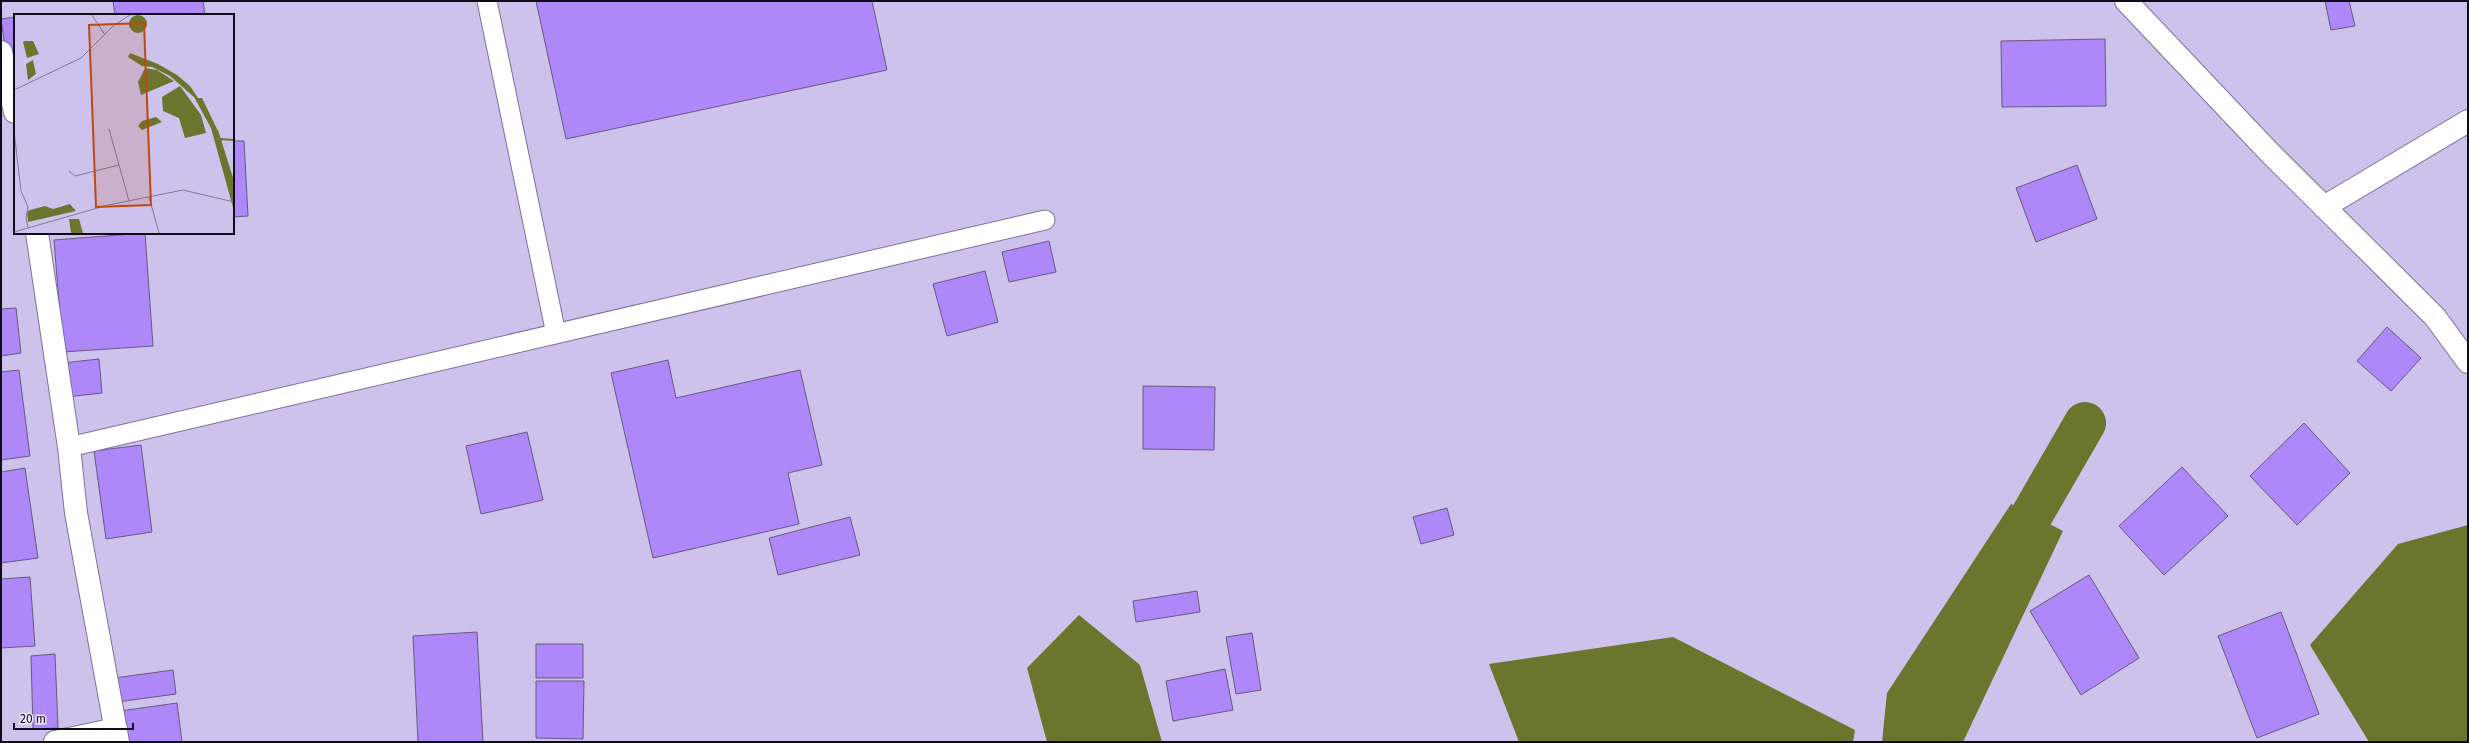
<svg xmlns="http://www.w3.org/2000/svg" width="2469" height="743" font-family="'Fira Sans',sans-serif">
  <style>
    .water { fill: #6a762d }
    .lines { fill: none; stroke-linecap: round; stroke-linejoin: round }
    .canal { stroke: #6a762d; stroke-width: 42 }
    .building { fill: #ae87f9; stroke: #655a7f }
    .lane-casing { stroke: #7d7298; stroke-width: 21 }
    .street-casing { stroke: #7d7298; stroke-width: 24 }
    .secondary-casing { stroke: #7d7298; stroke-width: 24 }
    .lane { stroke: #fff; stroke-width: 19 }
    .street { stroke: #fff; stroke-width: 22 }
    .secondary { stroke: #fff; stroke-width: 22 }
    .inset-river { fill: none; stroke: #6a762d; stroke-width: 2 }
    .inset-road { fill: none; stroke: #817998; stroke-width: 1 }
    .view { fill: #bd490f; fill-opacity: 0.15; stroke: #bd490f; stroke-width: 2 }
    .inset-edge { fill: none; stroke: #100b1a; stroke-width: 2 }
  </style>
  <rect width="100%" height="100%" fill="#cdc2ec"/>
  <path class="water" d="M2011 504 2063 531 1963 742H1882L1887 693Z
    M2468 525V742H2369L2310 645 2398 544Z
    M1079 615 1140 665 1162 742H1047L1027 668Z
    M1673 637 1855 730 1853 742H1519L1489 664Z"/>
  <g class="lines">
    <path class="canal" d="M2003 565 2085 423"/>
  </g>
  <path class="building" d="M113 1H203L205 15H115Z
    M536 1H872L887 70 566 139Z
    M2325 1H2349L2355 26 2331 30Z
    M15 17V59L7 61 1 19Z
    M2105 39 2106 106 2002 107 2001 41Z
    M233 141H244L248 216 233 217Z
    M2077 165 2097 219 2036 242 2016 188Z
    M145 233 153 346 63 352 54 240Z
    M1049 241 1056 272 1009 282 1002 252Z
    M985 271 998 322 947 336 933 284Z
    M16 308 21 353 1 356V309Z
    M2387 327 2421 358 2391 391 2357 361Z
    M99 359 102 393 67 397 63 363Z
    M668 360 676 398 800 370 822 465 788 473 799 524 653 558 611 373Z
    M19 370 30 456 1 460V372Z
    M1143 386 1215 387 1214 450 1143 449Z
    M2304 423 2350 473 2297 525 2250 476Z
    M527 432 543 500 481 514 466 446Z
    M141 445 152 532 106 539 94 451Z
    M2182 467 2228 516 2164 575 2119 526Z
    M25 468 38 558 1 563V472Z
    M1447 508 1454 535 1421 544 1413 517Z
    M850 517 860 555 778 575 769 538Z
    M2089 575 2139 658 2081 695 2030 611Z
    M30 577 35 646 1 648V579Z
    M1197 591 1200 612 1136 622 1133 601Z
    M2281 612 2319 714 2257 738 2218 636Z
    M477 632 483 742H418L413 636Z
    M1252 633 1261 690 1236 694 1226 637Z
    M536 644H583V678H536Z
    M55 654 58 728 33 729 31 656Z
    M1225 669 1233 710 1173 721 1166 681Z
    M173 670 176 694 117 702 114 678Z
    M536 681H584L583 739 536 738Z
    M177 703 182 742H124L120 711Z"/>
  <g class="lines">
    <g class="lane-casing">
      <path id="lane" d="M487 1 556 334
        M69 447 1045 220"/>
    </g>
    <g class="street-casing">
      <path id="street" d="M2324 207 2468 121
        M55 742 116 729"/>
    </g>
    <g class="secondary-casing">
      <path id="secondary" d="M2126 1 2269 152 2435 317 2468 362
        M1 52 15 112
        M37 233 69 447 76 513 118 742"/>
    </g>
    <use href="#lane" class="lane"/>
    <use href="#street" class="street"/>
    <use href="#secondary" class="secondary"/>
  </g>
  <g transform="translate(14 14)">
    <rect width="220" height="220" fill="#cdc2ec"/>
    <path d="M115 10a9 9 0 1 1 18 0a9 9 0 1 1-18 0ZM11 27H19L25 40 13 44 9 28ZM116 39 144 50 163 61 176 72 184 84H188L205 119 220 167V197L197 114 180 83 156 62 138 53 128 52 114 43ZM19 46 22 60 14 66 12 50ZM131 54 143 56 160 67 127 81 124 68ZM166 72 187 101 192 119 171 124 165 104 149 97 148 83ZM142 103 148 108 128 116 124 112 128 107ZM56 190 62 197 14 208 13 198 16 196 31 192 39 195ZM55 205H65L69 219H57Z" fill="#6a762d"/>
    <path class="inset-river" d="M206 128 207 125 220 126"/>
    <path class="inset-road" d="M78 1 91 21M0 76 67 44 99 12 116 1M95 115 115 187M0 117 7 177 14 193 12 204 14 213M55 157 61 162 105 151M135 183 145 219M0 218 94 191 169 176 220 188"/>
    <path class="view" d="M130 9 137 191 82 193 75 11Z"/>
    <rect width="220" height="220" class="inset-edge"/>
  </g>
  <rect width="2469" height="743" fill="none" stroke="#100b1a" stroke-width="4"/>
  <path d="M14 723v6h119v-6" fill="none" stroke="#100b1a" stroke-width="2"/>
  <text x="20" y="723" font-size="12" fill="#100b1a" stroke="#ece6fc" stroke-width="3" paint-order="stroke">20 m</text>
</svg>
